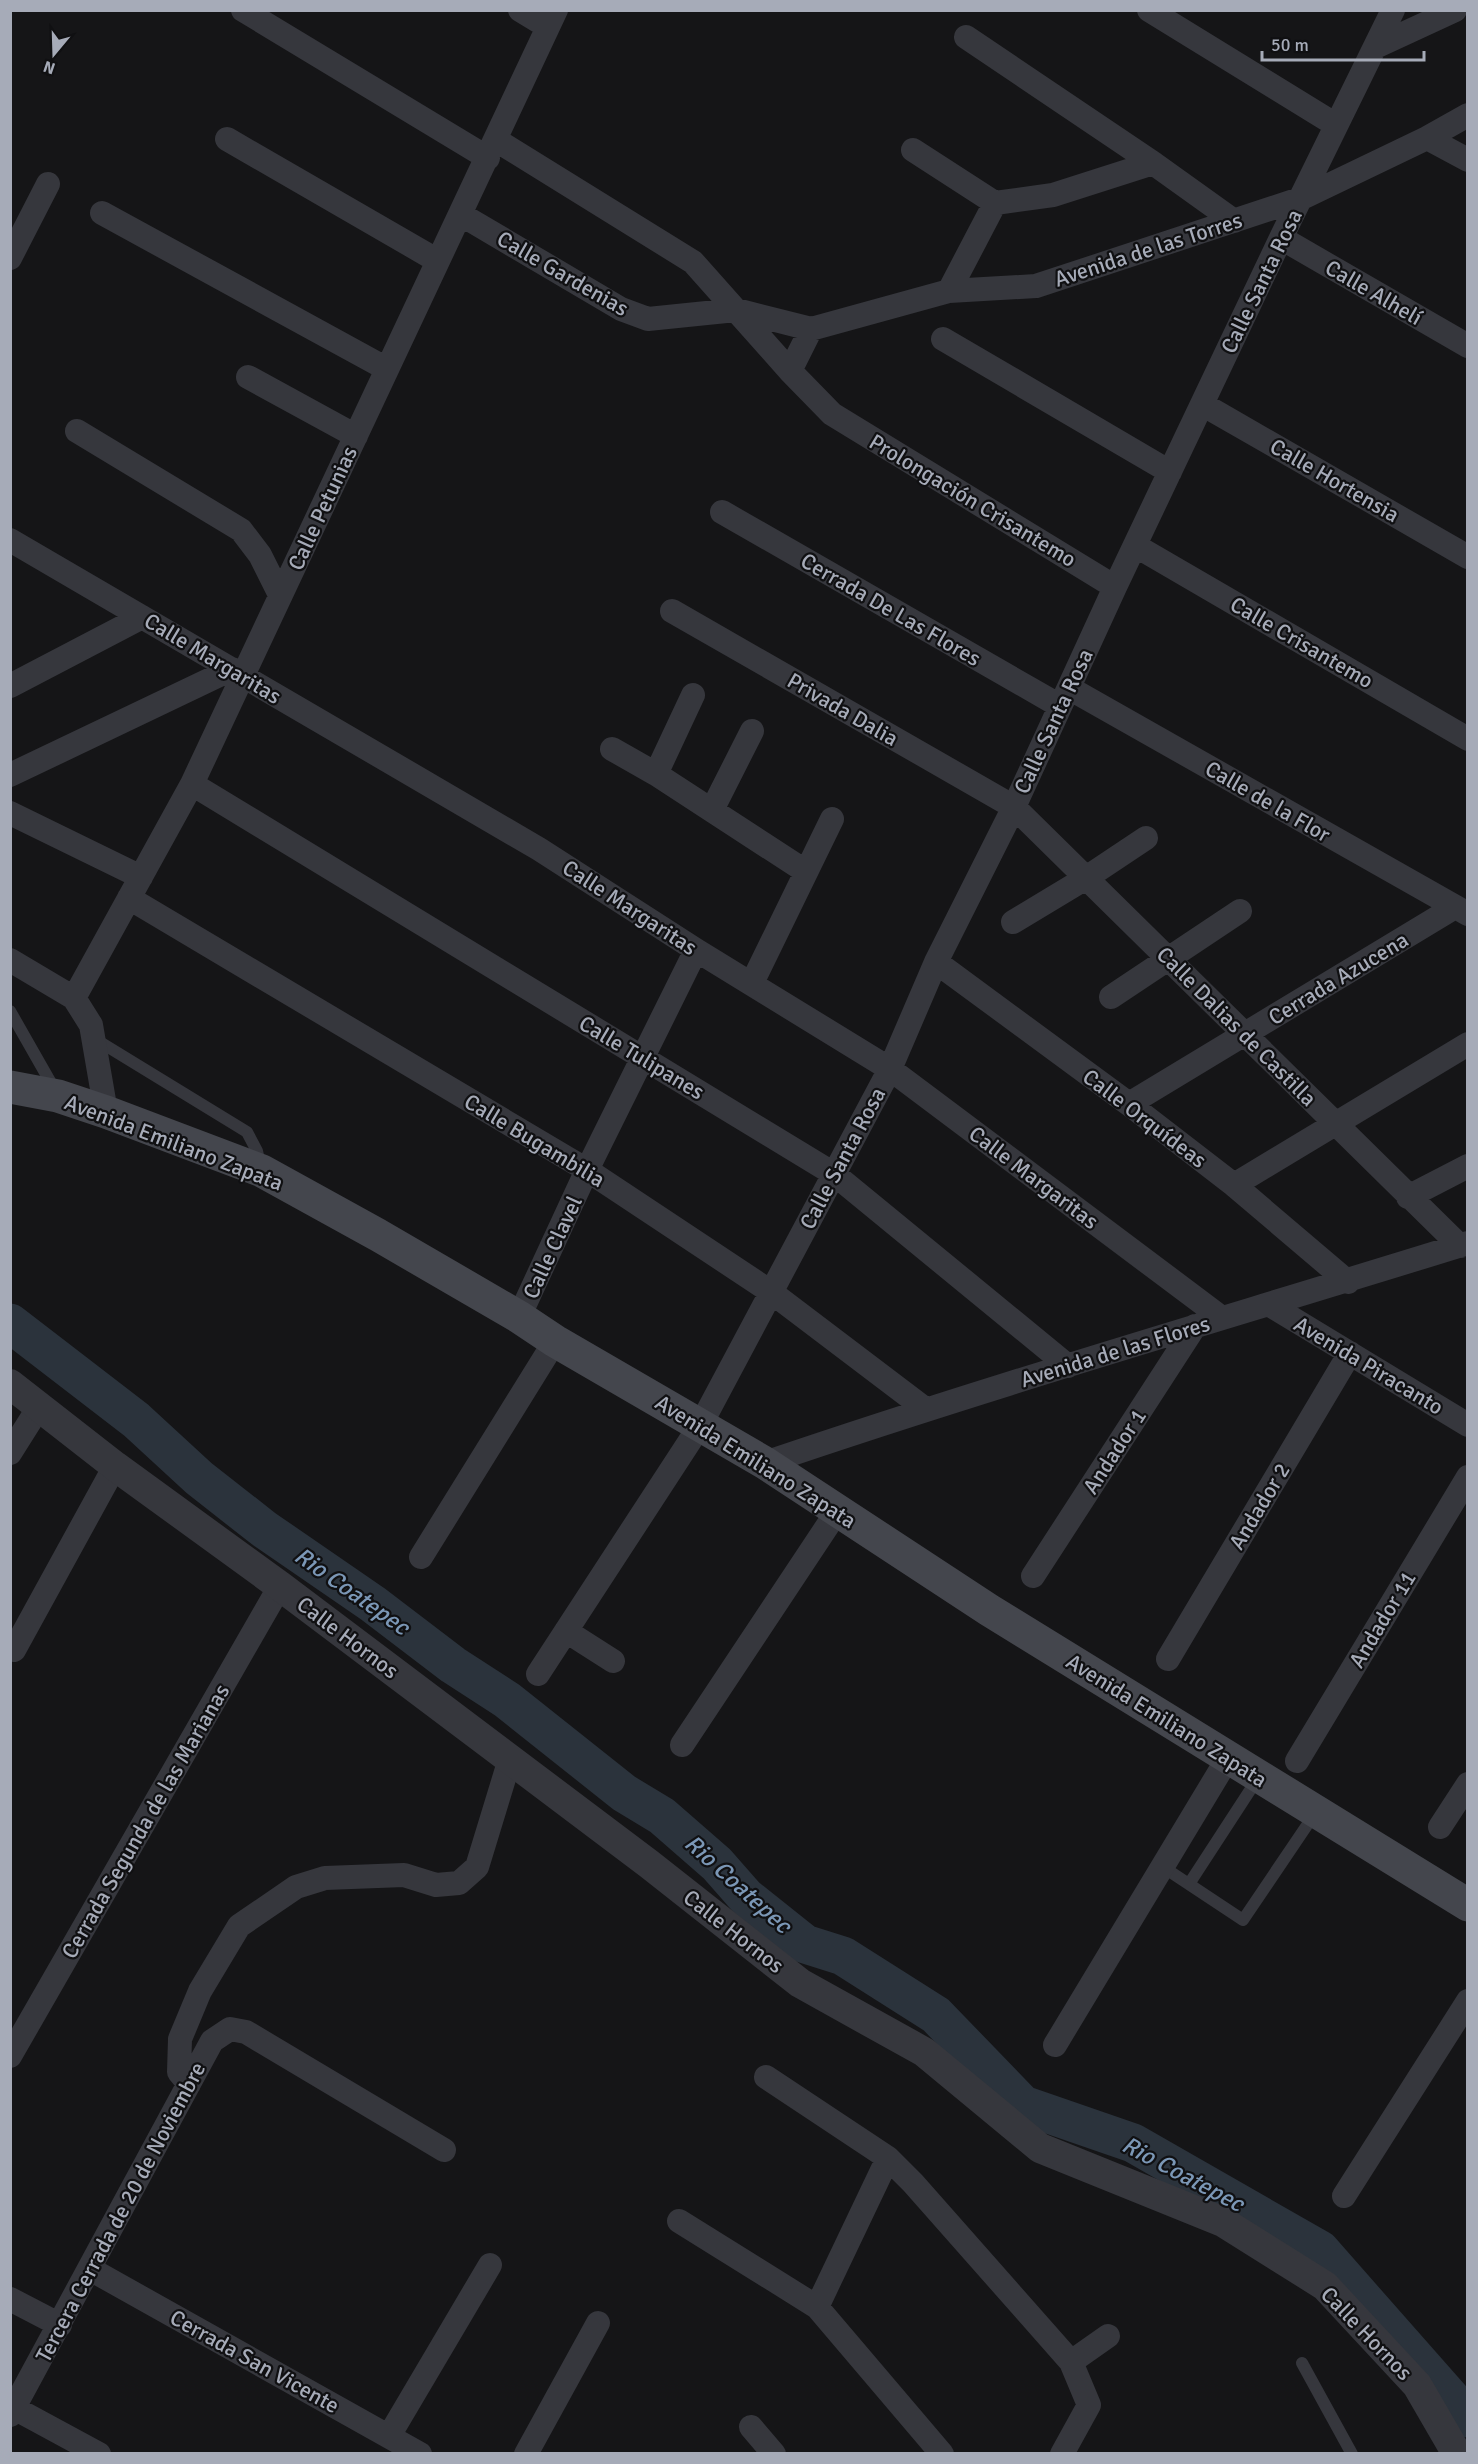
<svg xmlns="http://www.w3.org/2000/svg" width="1478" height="2464" font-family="Signika,sans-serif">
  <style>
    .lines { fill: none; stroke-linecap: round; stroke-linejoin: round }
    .river { stroke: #2b333c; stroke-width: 39 }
    .service { stroke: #36373d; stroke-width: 12 }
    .minor { stroke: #36373d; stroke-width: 24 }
    .tertiary { stroke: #36373d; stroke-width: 30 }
    .secondary { stroke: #44464d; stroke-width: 33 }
    .labels { text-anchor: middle; stroke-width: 4.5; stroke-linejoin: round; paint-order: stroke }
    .street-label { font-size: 22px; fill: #a6abb8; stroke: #101012 }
    .water-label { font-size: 24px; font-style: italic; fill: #7b97b6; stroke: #101012 }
  </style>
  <rect width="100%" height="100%" fill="#151517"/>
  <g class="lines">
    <path class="river" d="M10 1323 136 1420 199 1478 264 1529 373 1604 453 1665 507 1700 624 1793 662 1816 717 1864 746 1897 805 1944 843 1956 936 2015 1023 2105 1133 2143 1320 2250 1468 2418"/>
    <path class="service" d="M10 1011 55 1090
      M95 1039 247 1132 257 1151 261 1168
      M1163 1867 1243 1920 1316 1812
      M1189 1884 1258 1778
      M1302 2363 1352 2454"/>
    <path class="minor" d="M243 10 488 158
      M520 10 548 27
      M1149 10 1336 125
      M966 37 1153 163 1234 221
      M1375 47 1455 10
      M1427 138 1468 160
      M227 139 438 261
      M496 140 693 262 790 371 832 414 1115 587
      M913 150 995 203 1053 195 1153 163
      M102 213 387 369
      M460 214 621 309 648 319 736 310 811 329 949 291 1036 286 1300 199 1427 138 1468 115
      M1281 238 1468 346
      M10 258 48 184
      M949 291 995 203
      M943 339 1170 472
      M790 371 811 329
      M248 377 356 436
      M1202 404 1468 557
      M77 431 241 530 260 555 280 595
      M722 512 1060 706
      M10 540 539 849 696 950 890 1069 1222 1318
      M1136 546 1468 739
      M672 611 1014 807 1460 1246
      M10 686 142 617
      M1069 688 1468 914
      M612 749 656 774 805 871
      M656 774 693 695
      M10 775 232 669
      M192 784 834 1174 1068 1366
      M712 810 752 731
      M10 813 141 877
      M129 898 587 1170 771 1292 924 1408
      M1013 922 1086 878 1146 838
      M10 960 74 998 91 1025 106 1112
      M936 962 1129 1104 1234 1185 1348 1282
      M752 983 832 819
      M1111 997 1240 911
      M74 998 192 784 556 10
      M1129 1104 1455 907
      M1234 1185 1468 1044
      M1408 1197 1468 1166
      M1270 1305 1468 1425
      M519 1317 587 1170 696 950
      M10 1453 39 1407
      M765 1463C997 1384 1233 1316 1468 1243
      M421 1557 555 1341
      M1033 1576 1195 1326
      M566 1631 613 1661
      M14 1650 115 1466
      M1168 1659 1350 1353
      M538 1674 701 1424 890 1069 936 962 1014 807 1115 587 1281 238 1393 10
      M682 1745 838 1510
      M1297 1761 1468 1477
      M1440 1827 1468 1784
      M1055 2045 1228 1758
      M10 2056 280 1586
      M766 2077 888 2158 913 2183 1071 2362
      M189 2084 179 2072 180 2039 200 1991 239 1926 296 1887 325 1878 404 1875 436 1885 459 1883 477 1867 510 1759
      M1344 2196 1468 2001
      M679 2221 817 2307 942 2454
      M90 2269 420 2454
      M10 2299 60 2325
      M817 2307 888 2158
      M14 2408 99 2454
      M10 2415 212 2041 230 2029 246 2032 444 2150
      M751 2427 774 2454
      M389 2436 490 2265
      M526 2454 598 2323
      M1062 2454 1089 2405 1071 2362 1108 2336"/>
    <path class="tertiary" d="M10 1384 115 1466 280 1586 649 1864 800 1983 924 2052 1040 2148 1223 2222 1325 2286 1417 2385 1457 2454"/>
    <path class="secondary" d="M10 1087 58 1096 106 1112 262 1171 378 1235 519 1317 555 1341 765 1463 989 1610 1468 1905"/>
  </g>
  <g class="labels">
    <g class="street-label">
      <text transform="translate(1148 249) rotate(-18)" y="8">Avenida de las Torres</text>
      <text transform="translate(563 273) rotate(30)" y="8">Calle Gardenias</text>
      <text transform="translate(1261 281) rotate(-64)" y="8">Calle Santa Rosa</text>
      <text transform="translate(1374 292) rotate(30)" y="8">Calle Alhelí</text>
      <text transform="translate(1335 480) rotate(30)" y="8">Calle Hortensia</text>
      <text transform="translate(973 500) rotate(31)" y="8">Prolongación Crisantemo</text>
      <text transform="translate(322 508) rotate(-65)" y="8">Calle Petunias</text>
      <text transform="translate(891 609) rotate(30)" y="8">Cerrada De Las Flores</text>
      <text transform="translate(1302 642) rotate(30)" y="8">Calle Crisantemo</text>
      <text transform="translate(213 658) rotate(31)" y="8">Calle Margaritas</text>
      <text transform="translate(843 709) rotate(30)" y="8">Privada Dalia</text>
      <text transform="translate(1053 721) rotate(-65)" y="8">Calle Santa Rosa</text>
      <text transform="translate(1268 801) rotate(30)" y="8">Calle de la Flor</text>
      <text transform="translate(630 907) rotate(33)" y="8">Calle Margaritas</text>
      <text transform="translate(1338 978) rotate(-31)" y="8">Cerrada Azucena</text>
      <text transform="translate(1237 1026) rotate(45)" y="8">Calle Dalias de Castilla</text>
      <text transform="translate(642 1057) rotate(31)" y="8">Calle Tulipanes</text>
      <text transform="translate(1145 1118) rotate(37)" y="8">Calle Orquídeas</text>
      <text transform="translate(535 1140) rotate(31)" y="8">Calle Bugambilia</text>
      <text transform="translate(174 1142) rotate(21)" y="8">Avenida Emiliano Zapata</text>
      <text transform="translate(842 1158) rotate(-62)" y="8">Calle Santa Rosa</text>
      <text transform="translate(1034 1177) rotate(37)" y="8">Calle Margaritas</text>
      <text transform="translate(552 1247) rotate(-65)" y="8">Calle Clavel</text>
      <text transform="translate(1115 1351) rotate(-17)" y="8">Avenida de las Flores</text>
      <text transform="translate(1369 1365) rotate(31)" y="8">Avenida Piracanto</text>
      <text transform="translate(1114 1451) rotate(-57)" y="8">Andador 1</text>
      <text transform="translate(756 1461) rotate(32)" y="8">Avenida Emiliano Zapata</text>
      <text transform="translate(1259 1506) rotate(-59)" y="8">Andador 2</text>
      <text transform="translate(1382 1619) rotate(-59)" y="8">Andador 11</text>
      <text transform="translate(348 1637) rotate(37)" y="8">Calle Hornos</text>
      <text transform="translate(1167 1720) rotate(32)" y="8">Avenida Emiliano Zapata</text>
      <text transform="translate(145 1821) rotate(-60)" y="8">Cerrada Segunda de las Marianas</text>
      <text transform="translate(734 1931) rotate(38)" y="8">Calle Hornos</text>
      <text transform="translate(120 2212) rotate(-62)" y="8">Tercera Cerrada de 20 de Noviembre</text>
      <text transform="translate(1367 2333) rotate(46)" y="8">Calle Hornos</text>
      <text transform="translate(255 2361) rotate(29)" y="8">Cerrada San Vicente</text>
    </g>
    <g class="water-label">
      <text transform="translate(352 1591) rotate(35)" y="8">Rio Coatepec</text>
      <text transform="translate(738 1884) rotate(42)" y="8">Rio Coatepec</text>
      <text transform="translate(1183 2174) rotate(28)" y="8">Rio Coatepec</text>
    </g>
  </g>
  <rect width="1478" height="2464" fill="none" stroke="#a6abb8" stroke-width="24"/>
  <g transform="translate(54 54) rotate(199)" stroke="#101012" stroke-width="4.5" paint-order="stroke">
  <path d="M0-4.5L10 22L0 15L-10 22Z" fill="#a6abb8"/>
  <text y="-9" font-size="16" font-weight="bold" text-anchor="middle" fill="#a6abb8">N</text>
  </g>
  <path d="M1262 51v9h162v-9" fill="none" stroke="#a6abb8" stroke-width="3"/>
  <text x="1271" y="51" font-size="18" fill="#a6abb8" stroke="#101012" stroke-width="4.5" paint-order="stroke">50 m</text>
</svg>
